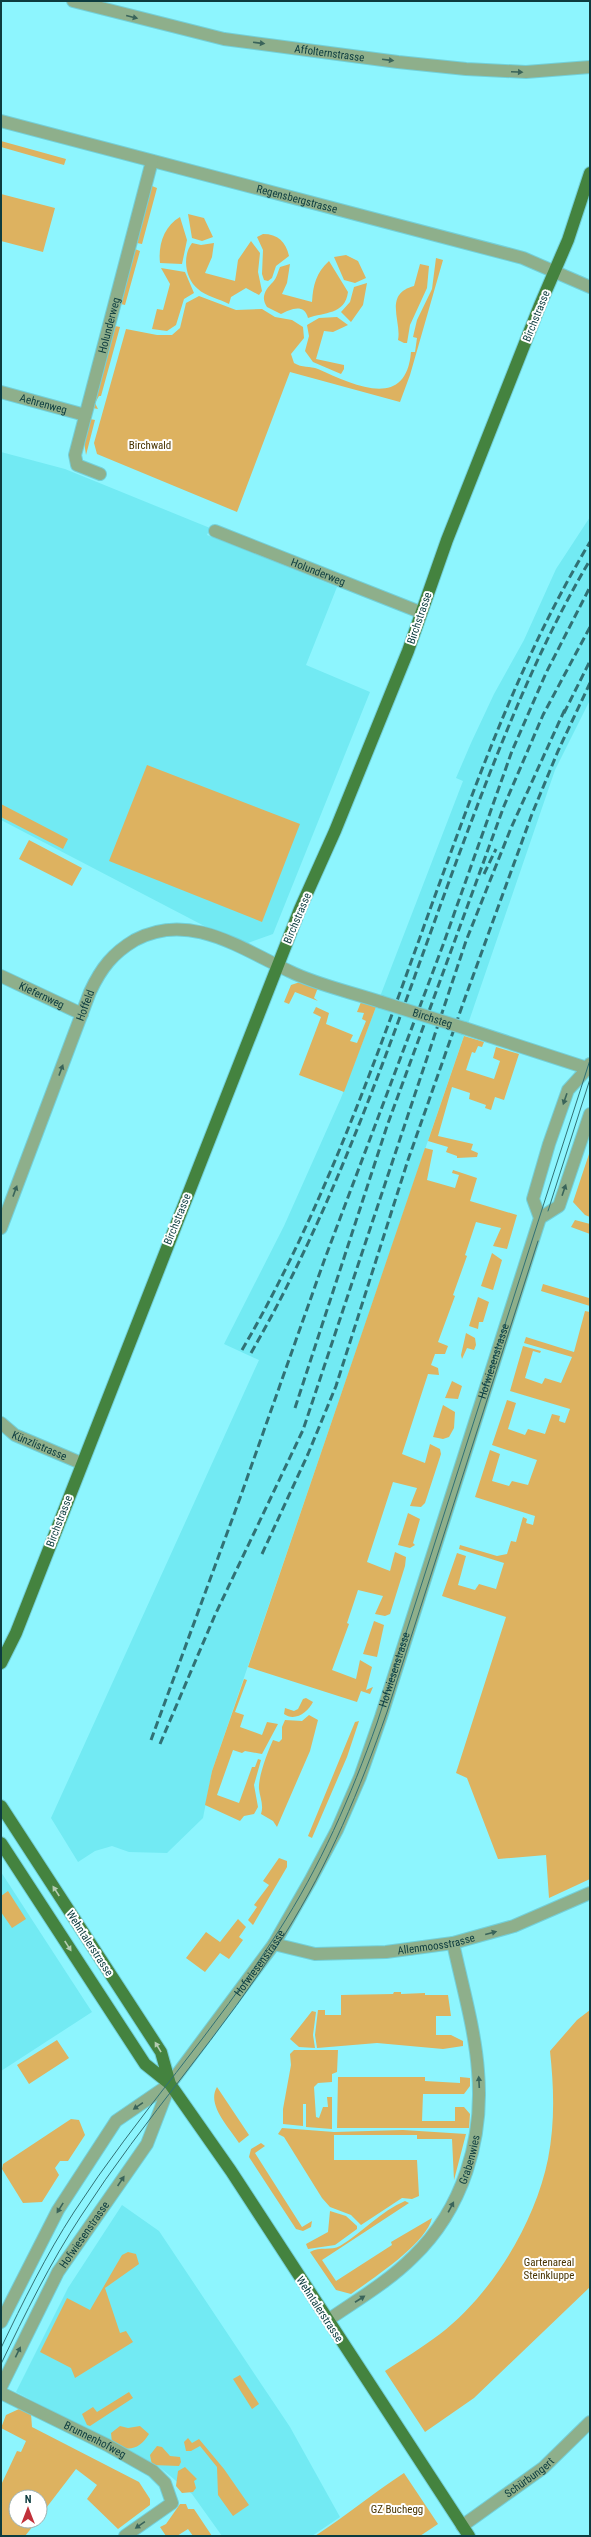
<svg xmlns="http://www.w3.org/2000/svg" width="591" height="2537" font-family="'Roboto Condensed',sans-serif">
  <style>
    .built { fill: #72eaf3 }
    .green { fill: #ddb260 }
    .lines { fill: none; stroke-linecap: round; stroke-linejoin: round }
    .minor-casing { stroke: #73d0d8; stroke-width: 14 }
    .major-casing { stroke: #73d0d8; stroke-width: 14 }
    .minor { stroke: #8eaf8b; stroke-width: 12 }
    .major { stroke: #44833f; stroke-width: 12 }
    .tram { stroke: #317175; stroke-width: 1 }
    .rail { stroke: #317175; stroke-width: 3; stroke-dasharray: 8 4; stroke-linecap: butt }
    .minor-bridge-casing { stroke: #73d0d8; stroke-width: 14; stroke-linecap: butt }
    .minor-bridge { stroke: #8eaf8b; stroke-width: 12 }
    .oneway { fill: #3a645a }
    .oneway2 { fill: #b4cdb2 }
    .labels { text-anchor: middle; stroke-width: 4; stroke-linejoin: round; paint-order: stroke }
    .street-label { font-size: 11px; fill: #0d3c3f; stroke: #fff }
    .park-label { font-size: 11px; fill: #493402; stroke: #fff }
  </style>
  <rect width="100%" height="100%" fill="#8df5fe"/>
  <path class="built" d="M1 452 65 469 210 528 207 535 337 587 306 665 370 692 273 934 248 943 212 930 1 820Z
    M590 517V700L555 770 212 1771 203 1818 167 1853 129 1852 112 1846 95 1851 78 1862 51 1818 259 1360 224 1344 284 1226 341 1098 463 781 456 778 471 743 494 694 524 640 556 569Z
    M1 1872 92 2012 1 2071Z
    M122 2205 159 2231 290 2427 340 2517 312 2536H222L192 2494 158 2466 16 2392 68 2288Z"/>
  <path class="green" d="M1 141 66 159 64 165 1 147Z
    M152 186 157 188 142 244 137 243Z
    M1 194 55 208 43 252 1 241Z
    M188 214 204 218 213 237 202 241 192 238Z
    M180 217 187 240 182 264 160 263C158 245 164 226 180 217Z
    M263 234C278 234 286 242 289 256L276 266 272 278 268 281 264 280 262 274 263 250 257 237Z
    M251 241 260 253 258 272 262 291 259 295 246 288 231 297 229 304C220 299 205 296 198 289 185 279 182 256 192 243L201 245 214 243 212 257 205 273 235 281 238 260Z
    M135 249 140 251 125 305 121 304Z
    M346 255 358 261 366 278 355 283 344 280 334 257Z
    M436 258 443 260 410 375 400 402 290 372 237 512 97 454 94 443 126 329 157 335H172L180 328 186 303 199 296 236 310 262 309 275 317 292 320 303 327 304 338 291 354 294 363C302 368 310 366 318 369 354 385 406 411 411 352H415L417 338 413 337 417 320 432 289Z
    M329 261 348 292C345 315 324 312 308 318 304 302 289 310 281 314L267 307C260 297 266 289 273 282 277 278 278 271 280 267L290 264 287 283 282 294 312 302C313 285 316 273 329 261Z
    M420 264 429 266 427 288 410 325 407 343H404L398 340C402 322 383 294 414 286Z
    M161 268 185 272 194 293 184 299 176 325 167 331 152 329 157 309 163 310 170 284Z
    M367 283 363 305 351 322 341 312 350 302 354 287Z
    M337 317 348 325 333 332 324 331 316 359 344 365V369L341 374 313 362 305 351 309 336 307 325 319 318Z
    M115 326 120 327 101 396H99L95 403 98 409 93 408Z
    M90 419 95 420 86 455 84 441Z
    M147 765 300 824 262 922 109 861Z
    M1 804 68 839 63 849 1 817Z
    M29 840 82 868 72 886 19 859Z
    M300 982 323 989 317 990 314 998 318 1001 295 992 289 1004 284 1002 291 985Z
    M361 1002 376 1007 344 1092 299 1075 321 1017 313 1013 316 1007 329 1013 326 1024 353 1035 350 1041 357 1043 366 1021 362 1019 364 1013 357 1012Z
    M464 1036 484 1042 482 1047 478 1046 475 1053 472 1052 466 1070 494 1079 500 1061 493 1058 496 1047 519 1054 504 1100 495 1097 491 1110 485 1108 486 1105 469 1099 470 1093 452 1087 438 1136 473 1144 471 1150 478 1153 477 1157 457 1158V1156L446 1152 448 1147 428 1141Z
    M425 1148 433 1150 427 1180 455 1188 459 1175 452 1173 453 1170 477 1178 470 1201 517 1215 507 1249 493 1246 501 1228 476 1222 465 1255 467 1256 453 1295 455 1296 438 1342 448 1346 445 1354H435L431 1365 438 1368 439 1375 428 1374 402 1454 425 1463 430 1444 440 1449 441 1454 425 1503 421 1507 410 1506 417 1488 393 1482 367 1562 390 1571 395 1552 406 1557 405 1566 390 1614 385 1616 375 1614 383 1596 358 1590 347 1623 349 1624 332 1670 356 1679 360 1660 372 1667 366 1690 373 1687 370 1694 361 1691 357 1702 248 1667Z
    M590 1151V1217L585 1215 573 1202Z
    M575 1220 590 1224V1234L571 1227Z
    M492 1253 502 1260 493 1290 481 1286Z
    M543 1284 589 1298 590 1295V1306L541 1291Z
    M478 1297 489 1302 483 1322H479L478 1329 469 1326Z
    M585 1311 590 1312V1879L549 1898 546 1855 498 1859 467 1778 456 1773 506 1617 442 1596 457 1553 466 1556 458 1585 475 1590 479 1584 496 1589 504 1563 459 1549 460 1545 497 1556 507 1554 511 1541 516 1542 523 1517 527 1519 526 1523 533 1525 535 1516 475 1497 490 1450 500 1454 492 1481 509 1486 512 1481 528 1485 537 1460 492 1445 507 1400 516 1403 508 1429 525 1435 528 1429 545 1434 552 1414 560 1416 559 1421 565 1423 570 1409 510 1391 523 1346 541 1351 540 1353 533 1351 525 1378 542 1384 545 1378 561 1383 572 1357 524 1343 526 1337 574 1352Z
    M466 1333 475 1338 476 1345 474 1350 467 1348 462 1359 461 1355Z
    M452 1381 462 1386 458 1399 445 1398Z
    M443 1405 455 1412 454 1428 449 1437 443 1439 433 1437Z
    M408 1513 420 1519 413 1543 415 1545 410 1548 398 1545Z
    M374 1621 384 1625 377 1657 363 1654Z
    M244 1679 247 1680 235 1712 244 1715 240 1727 262 1735 267 1722 278 1724 262 1754 245 1751 242 1753 233 1750 217 1795 239 1803 252 1767H255L258 1759 261 1760 254 1785 258 1807 254 1814 244 1816 240 1821 205 1805 212 1771Z
    M306 1698 313 1702C308 1712 295 1722 284 1714L285 1708 294 1711 298 1709 303 1699Z
    M309 1715 318 1720 310 1751 277 1827 273 1821 261 1814C264 1805 260 1798 259 1789 258 1777 268 1751 273 1740L279 1742 282 1739V1727L285 1720 302 1721Z
    M359 1721 347 1757 312 1838 308 1836 355 1722Z
    M279 1858 287 1861V1867L253 1925 248 1920 257 1907 254 1905 269 1885 263 1881Z
    M8 1891 26 1919 12 1928 1 1912V1896Z
    M238 1919 246 1927 239 1937 243 1940 229 1959 220 1953 205 1972 186 1958 206 1932 220 1942Z
    M394 1992H401V1994L425 1993V1995H448L451 2016H436V2035H451L463 2041V2046L443 2049 377 2043 317 2048 315 2035 318 2010H325V2015H341V1995L393 1994Z
    M590 2010V2287L474 2398 425 2432 385 2371C403 2359 423 2347 440 2334 492 2294 535 2223 548 2159 555 2123 554 2088 550 2051L577 2020Z
    M312 2011 316 2012 313 2035 315 2048 299 2047 290 2039Z
    M57 2040 69 2058 29 2084 17 2065Z
    M294 2050H338L337 2072 332 2074V2082L318 2083 314 2087 316 2117 319 2118 323 2107H328L327 2097H332V2129L306 2127V2104H303V2126L283 2124V2109L291 2065 290 2054Z
    M338 2077H425V2081L460 2083V2077L470 2078V2086L464 2094H423L422 2121H455V2107H464L470 2114 469 2128H337Z
    M217 2087 249 2135 239 2143C230 2128 206 2105 217 2087Z
    M71 2119 79 2120 85 2135 68 2161H60L55 2168 59 2175 42 2202 23 2203 2 2169 3 2164Z
    M282 2128 334 2132 403 2130 466 2134 454 2180 452 2139H417V2135H334V2160H417L419 2196 412 2199 402 2198 361 2225 351 2215 330 2207 322 2198 284 2137 278 2134Z
    M261 2143 265 2146 255 2153 302 2227 312 2221 311 2227 303 2231 296 2229 249 2157 251 2149Z
    M405 2201 409 2203 322 2260 336 2281 392 2245 391 2242 432 2218C426 2244 372 2279 351 2294L336 2290 310 2252C320 2246 331 2251 340 2246 363 2232 381 2211 405 2201Z
    M330 2211 346 2216 357 2226V2229L335 2245 308 2249 306 2244 328 2232Z
    M128 2252 136 2254 139 2264 105 2288 120 2333 126 2331 133 2342 75 2378 71 2368 40 2352 67 2298 90 2310 122 2255Z
    M240 2375 259 2404 252 2409 233 2379Z
    M129 2392 133 2398 90 2426 87 2425 82 2414 93 2407 97 2412Z
    M19 2409 31 2414 32 2427 139 2482 150 2499V2505L118 2529 87 2499 97 2485 76 2469 40 2516V2497H16V2521H37L25 2536H1V2485L17 2451 21 2452 26 2441 1 2428 6 2415Z
    M120 2426 128 2428 140 2426 149 2434C140 2449 128 2453 112 2443L111 2433Z
    M188 2438 192 2443 199 2439 224 2469 249 2505 233 2516 218 2495 217 2467 200 2446 191 2451H186L184 2442Z
    M157 2446 162 2447 170 2456 180 2457 181 2462 179 2466 152 2465 150 2455Z
    M185 2467 197 2479 194 2481 196 2488 193 2492 182 2493 176 2486 178 2471Z
    M404 2473 438 2524 420 2536H315C346 2516 373 2493 404 2473Z
    M180 2504H186L188 2509H194L212 2536H193L188 2529 177 2536H166L160 2527 166 2524Z"/>
  <g class="lines">
    <g class="minor-casing">
      <g id="minor">
        <path id="s1" d="M73 1 224 39 398 62 466 69 526 72 590 67"/>
        <path id="s2" d="M1 121 523 258 590 287"/>
        <path id="s3" d="M1 392 85 415"/>
        <path id="s4" d="M100 474 77 465 75 455 152 161"/>
        <path id="s5" d="M215 531 420 612"/>
        <path id="s6" d="M1 976 82 1014"/>
        <path d="M464 1028 590 1069"/>
        <path d="M540 1218 559 1206 590 1114"/>
        <path id="s7" d="M1 1228 90 992C101 968 113 953 135 940 189 911 240 948 289 971 317 985 351 992 381 1002"/>
        <path id="s8" d="M1 1423 15 1435 81 1463"/>
        <path id="s9" d="M274 1944 315 1954 386 1952 453 1943 514 1926 590 1893"/>
        <path id="s10" d="M328 2320C357 2300 388 2282 413 2257 463 2209 484 2139 478 2071 475 2029 462 1985 453 1943"/>
        <path d="M1 2322 58 2210 116 2121 170 2084"/>
        <path id="s11" d="M1 2387 58 2272 147 2144 170 2084 274 1944 310 1881 337 1830 360 1777 381 1717 540 1218 533 1199 549 1144 568 1090 588 1068 590 1064"/>
        <path id="s12" d="M1 2393 107 2445 153 2471 165 2483 172 2503 125 2536"/>
        <path id="s13" d="M462 2526 543 2468 590 2422"/>
      </g>
    </g>
    <g class="major-casing">
      <path id="major" d="M1 1663 16 1633 300 909 335 831 408 651 447 540 540 305 568 240 590 173
        M1 1806 161 2052 170 2084
        M1 1843 145 2064 170 2084 231 2171 469 2536"/>
    </g>
    <use href="#minor" class="minor"/>
    <use href="#major" class="major"/>
    <g class="tram">
      <path d="M548 1211 590 1079"/>
      <path id="s14" d="M1 2348C23 2302 46 2255 74 2212 137 2115 216 2030 278 1932 320 1867 351 1796 377 1723L590 1060"/>
      <path d="M1 2364C25 2314 50 2263 81 2216 144 2118 224 2032 285 1934 329 1864 360 1789 387 1712L538 1241"/>
    </g>
    <path class="rail" d="M564 713 590 661
      M484 874 496 849
      M242 1350C333 1194 389 1020 451 852 490 745 531 640 590 542
      M251 1353C342 1195 398 1019 461 849 498 750 536 651 590 560
      M295 1408 387 1126 504 806 543 715 590 627
      M262 1554 308 1454 336 1386 408 1160 465 998 532 814 558 751 590 683
      M151 1740 240 1498 324 1261 443 945 512 751 546 673 590 587
      M160 1744 215 1615 303 1430 466 941 511 828 565 709"/>
    <g class="minor-bridge-casing">
      <g id="minor-bridge">
        <path id="s15" d="M381 1002 464 1028"/>
      </g>
    </g>
    <use href="#minor-bridge" class="minor-bridge"/>
  </g>
  <defs><path id="oneway-solid" d="M-6-.8H1V-3.2L6.5 0L1 3.2V.8H-6Z"/></defs>
  <g class="oneway">
    <use href="#oneway-solid" transform="translate(132 17) rotate(14)"/>
    <use href="#oneway-solid" transform="translate(259 43) rotate(7)"/>
    <use href="#oneway-solid" transform="translate(388 60) rotate(7)"/>
    <use href="#oneway-solid" transform="translate(517 72) rotate(3)"/>
    <use href="#oneway-solid" transform="translate(61 1070) rotate(-70)"/>
    <use href="#oneway-solid" transform="translate(565 1099) rotate(109)"/>
    <use href="#oneway-solid" transform="translate(564 1190) rotate(-71)"/>
    <use href="#oneway-solid" transform="translate(15 1191) rotate(-70)"/>
    <use href="#oneway-solid" transform="translate(491 1933) rotate(-15)"/>
    <use href="#oneway-solid" transform="translate(479 2082) rotate(-93)"/>
    <use href="#oneway-solid" transform="translate(138 2106) rotate(145)"/>
    <use href="#oneway-solid" transform="translate(121 2181) rotate(-56)"/>
    <use href="#oneway-solid" transform="translate(451 2207) rotate(-62)"/>
    <use href="#oneway-solid" transform="translate(60 2208) rotate(122)"/>
    <use href="#oneway-solid" transform="translate(360 2299) rotate(-33)"/>
    <use href="#oneway-solid" transform="translate(18 2352) rotate(-64)"/>
    <use href="#oneway-solid" transform="translate(140 2525) rotate(145)"/>
  </g>
  <g class="oneway2">
    <use href="#oneway-solid" transform="translate(56 1891) rotate(-123)"/>
    <use href="#oneway-solid" transform="translate(68 1946) rotate(57)"/>
    <use href="#oneway-solid" transform="translate(158 2047) rotate(-121)"/>
  </g>
  <g class="labels">
    <g class="street-label">
      <text dy="4" stroke="none"><textPath href="#s1" startOffset="262">Affolternstrasse</textPath></text>
      <text dy="4" stroke="none"><textPath href="#s2" startOffset="306">Regensbergstrasse</textPath></text>
      <text transform="translate(536 316) rotate(-68)" y="4">Birchstrasse</text>
      <text dy="4" stroke="none"><textPath href="#s4" startOffset="169">Holunderweg</textPath></text>
      <text dy="4" stroke="none"><textPath href="#s3" startOffset="44">Aehrenweg</textPath></text>
      <text dy="4" stroke="none"><textPath href="#s5" startOffset="111">Holunderweg</textPath></text>
      <text transform="translate(419 618) rotate(-71)" y="4">Birchstrasse</text>
      <text transform="translate(297 918) rotate(-67)" y="4">Birchstrasse</text>
      <text dy="4" stroke="none"><textPath href="#s6" startOffset="45">Kiefernweg</textPath></text>
      <text dy="4" stroke="none"><textPath href="#s7" startOffset="238">Hoffeld</textPath></text>
      <text dy="4" stroke="none"><textPath href="#s15" startOffset="54">Birchsteg</textPath></text>
      <text transform="translate(177 1219) rotate(-68)" y="4">Birchstrasse</text>
      <text dy="4" stroke="none"><textPath href="#s14" startOffset="1113">Hofwiesenstrasse</textPath></text>
      <text dy="4" stroke="none"><textPath href="#s8" startOffset="45">Künzlistrasse</textPath></text>
      <text transform="translate(59 1521) rotate(-69)" y="4">Birchstrasse</text>
      <text dy="4" stroke="none"><textPath href="#s14" startOffset="789">Hofwiesenstrasse</textPath></text>
      <text transform="translate(90 1943) rotate(57)" y="4">Wehntalerstrasse</text>
      <text dy="4" stroke="none"><textPath href="#s9" startOffset="164">Allenmoosstrasse</textPath></text>
      <text dy="4" stroke="none"><textPath href="#s11" startOffset="499">Hofwiesenstrasse</textPath></text>
      <text dy="4" stroke="none"><textPath href="#s10" startOffset="220">Grabenwies</textPath></text>
      <text dy="4" stroke="none"><textPath href="#s11" startOffset="174">Hofwiesenstrasse</textPath></text>
      <text transform="translate(320 2309) rotate(57)" y="4">Wehntalerstrasse</text>
      <text dy="4" stroke="none"><textPath href="#s12" startOffset="105">Brunnenhofweg</textPath></text>
      <text dy="4" stroke="none"><textPath href="#s13" startOffset="83">Schürbungert</textPath></text>
    </g>
    <g class="park-label">
      <text x="150" y="449">Birchwald</text>
      <text x="549" y="2266">Gartenareal<tspan x="549" dy="13">Steinkluppe</tspan></text>
      <text x="397" y="2513">GZ Buchegg</text>
    </g>
  </g>
  <rect width="591" height="2537" fill="none" stroke="#0d3c3f" stroke-width="4"/>
  <g transform="translate(28 2509)"><circle r="19" fill="#ffffff" stroke="#9eb1b2"/>
  <path d="M0-3L7 15L0 10L-7 15Z" fill="#c0303a"/>
  <text y="-6" font-size="11" font-weight="bold" text-anchor="middle" fill="#0d3c3f">N</text>
  </g>
</svg>
